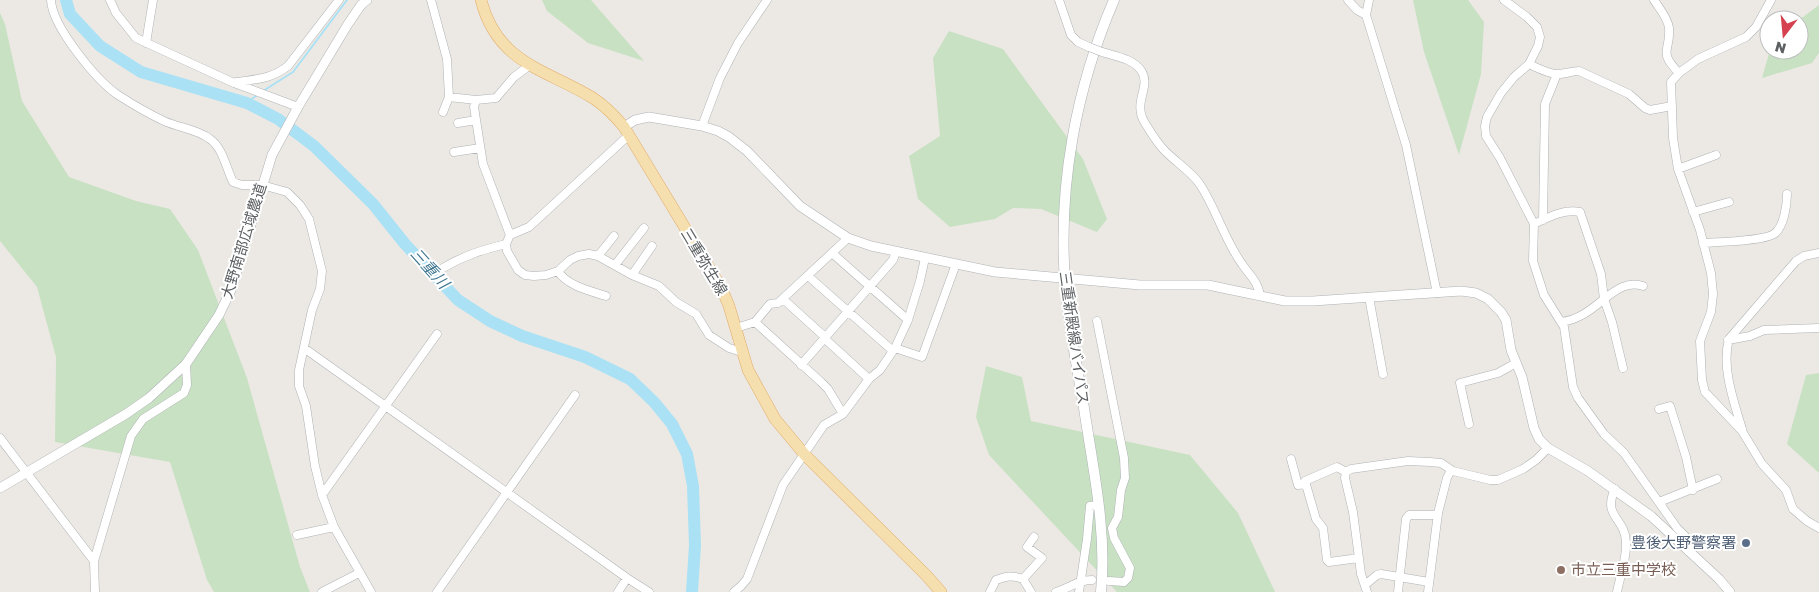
<svg xmlns="http://www.w3.org/2000/svg" width="1819" height="592" font-family="'Golos Text','Noto Sans JP',sans-serif">
  <style>
    .green { fill: #c8e1c3 }
    .lines { fill: none; stroke-linecap: round; stroke-linejoin: round }
    .stream { stroke: #abe1f5; stroke-width: 2 }
    .river { stroke: #abe1f5; stroke-width: 12 }
    .minor-casing { stroke: #afb2b4; stroke-width: 9 }
    .tertiary-casing { stroke: #afb2b4; stroke-width: 10 }
    .secondary-casing { stroke: #aeb2b5; stroke-width: 11 }
    .primary-casing { stroke: #e1ab68; stroke-width: 12 }
    .minor { stroke: #fff; stroke-width: 8 }
    .tertiary { stroke: #fff; stroke-width: 9 }
    .secondary { stroke: #fff; stroke-width: 10 }
    .primary { stroke: #f6dfaf; stroke-width: 11 }
    .minor-bridge-casing { stroke: #afb2b4; stroke-width: 9; stroke-linecap: butt }
    .minor-bridge { stroke: #fff; stroke-width: 8 }
    .service-dot { fill: #5c6f8a; stroke: #fff; stroke-width: 2 }
    .education-dot { fill: #8d6e63; stroke: #fff; stroke-width: 2 }
    .labels { text-anchor: middle; stroke-width: 4; stroke-linejoin: round; paint-order: stroke }
    .street-label { font-size: 15px; fill: #5c6062; stroke: #fff }
    .service-label { font-size: 15px; fill: #4e5e75; stroke: #fff; text-anchor: end }
    .education-label { font-size: 15px; fill: #785e54; stroke: #fff; text-anchor: start }
    .water-label { font-size: 16px; font-style: italic; fill: #447994; stroke: #fff }
  </style>
  <rect width="100%" height="100%" fill="#ece9e4"/>
  <path class="green" d="M542 0H591L644 61 588 43 547 11Z
    M1413 0H1468L1484 22 1481 74 1459 155 1424 52Z
    M1819 5V53L1812 63 1762 78 1770 50H1799V20Z
    M0 13 5 24 22 101 69 177 136 201 170 209 198 250 247 378 300 567 310 592H214L207 580 170 462 55 442 56 357 37 287 0 241Z
    M949 31 1003 49 1083 159 1107 219 1097 232 1041 209 1013 208 995 219 950 227 918 199 909 156 940 136 933 58Z
    M986 366 1022 377 1031 421 1190 455 1238 513 1275 592H1117L989 455 976 417Z
    M1819 373V473L1787 444 1806 375Z"/>
  <g class="lines">
    <path class="stream" d="M263 91 293 72 347 0
      M247 103 257 95"/>
    <path class="river" d="M66 0 70 14 100 46 141 72 247 103 278 119 314 146 373 204 405 244 458 300 490 321 522 336 585 357 630 379 654 402 672 424 687 454 693 486 695 545 692 592"/>
    <g class="minor-casing">
      <path id="minor" d="M51 0C52 26 96 80 118 95 132 104 149 114 164 121 179 128 197 129 210 139 223 148 226 168 233 182L242 185H262L287 192 300 205 309 219 322 271 320 289 312 310 299 370V386L306 406 315 466 322 495 334 527 371 592
        M110 0 116 13 136 38 234 83 298 107
        M431 0 447 59 449 97
        M1059 0 1071 35 1078 42 1089 47
        M1348 0 1357 10 1366 15
        M1369 0 1366 15 1406 145 1437 293
        M1504 0 1527 17 1537 27 1540 37 1538 46 1529 64 1514 77 1501 93 1487 117 1485 126 1486 136 1500 158 1534 224 1533 261 1544 295 1564 327 1573 387 1578 398 1604 434 1624 453 1677 528 1689 540 1688 551
        M1654 0C1659 8 1668 18 1669 28 1671 52 1657 50 1679 73
        M1771 0 1756 27 1746 37 1698 59 1679 73 1671 82 1673 138 1678 169 1700 230 1711 273 1713 294 1711 312 1700 341 1702 380 1705 392 1742 431 1762 464 1786 490 1793 509 1807 521 1819 528
        M146 43 153 0
        M1102 52C1115 56 1135 59 1142 72 1151 87 1132 103 1145 123 1151 133 1157 143 1165 151 1176 162 1190 171 1199 183 1216 208 1224 239 1242 264 1250 276 1258 281 1260 296
        M1529 64C1537 68 1549 74 1558 74 1565 74 1572 71 1579 71L1629 94 1645 108 1650 110 1672 106
        M236 82C257 79 271 79 288 66L339 0
        M443 112 449 97 476 100
        M458 123 476 120
        M702 126 720 78 738 43 767 0
        M629 135 529 227 510 235 506 244 507 251 518 270 525 275 534 276 546 275 558 271 570 260 578 256 589 254 598 256 632 275 659 286 676 302 696 314 709 335 729 348 742 352
        M454 152 480 148
        M1678 169 1716 155
        M1693 212 1729 202
        M1543 220 1545 104 1557 74
        M1534 224C1549 217 1563 209 1580 212L1601 274 1604 299C1591 310 1578 320 1561 322
        M510 235 483 164 474 107 476 100 496 98 514 77 530 65
        M1703 243C1719 242 1763 241 1774 234 1784 227 1787 205 1787 194
        M832 253 908 320
        M598 256 614 236
        M615 265 644 228
        M443 268C465 255 482 250 506 244
        M558 271C567 286 591 291 606 296
        M632 275 652 246
        M808 276 893 351
        M1369 297 1383 374
        M783 299 825 337
        M1097 321 1124 458 1125 478 1121 490 1118 517 1112 528 1114 538 1130 568 1128 578 1124 582 1109 581
        M755 322 821 382 828 389 843 414
        M736 328 755 322 770 304 778 303 848 238
        M824 338 869 379
        M1728 340 1750 336 1764 330 1819 328
        M304 348 627 578 649 592
        M895 348 922 357 956 264
        M801 365 893 260 896 252
        M1623 368 1612 322 1604 299C1616 290 1627 281 1643 286
        M1659 409 1670 406 1686 457 1693 490
        M1469 424 1460 383 1498 373 1516 363
        M1742 429C1734 402 1721 367 1729 339L1796 261 1804 256 1819 253
        M0 438 94 561
        M1291 459 1298 485 1305 484
        M1346 472 1337 467 1305 481 1316 519 1323 528 1327 560 1329 562 1359 558
        M1615 489C1602 517 1625 517 1626 542 1627 559 1620 576 1617 592
        M322 495 437 334
        M1659 502 1717 479
        M297 535 334 527
        M1023 579 1031 592
        M1365 585 1377 575 1381 574 1429 582
        M95 592 94 561 131 436 143 419 184 393 187 385 186 364
        M322 592 359 573
        M437 592 575 395
        M618 592 627 578
        M734 592 741 586 747 579 783 485 824 425 843 414 869 379 880 370 895 348 908 320 920 281 925 258
        M990 592 996 580C1007 576 1012 575 1023 579L1042 558 1027 547 1034 537
        M1056 592C1070 588 1077 580 1092 580
        M1079 592 1087 539 1090 506 1099 505
        M1367 592 1361 574 1353 512 1345 478 1346 472 1351 469 1408 461 1430 462 1441 463 1453 471 1490 480H1498L1523 469 1536 460 1548 448
        M1398 592 1406 519 1409 515H1438
        M1428 592 1438 513 1447 478 1451 470"/>
    </g>
    <g class="tertiary-casing">
      <path id="tertiary" d="M624 127 635 120 649 117 702 126 718 131 729 137 747 151 800 206 848 238 871 246 995 272 1140 285H1208L1285 301H1313L1461 291 1476 293 1488 299 1501 312 1506 320 1511 350 1522 377 1534 428 1539 439 1548 448 1588 471 1651 516 1719 579 1730 592
        M0 488 126 414 149 398 186 364 219 315 231 290 272 155 298 107 348 24 361 5 367 0"/>
    </g>
    <g class="secondary-casing">
      <path id="secondary" d="M1101 592C1107 530 1093 469 1084 408 1077 366 1068 323 1065 281 1058 185 1076 88 1114 0"/>
    </g>
    <g class="primary-casing">
      <path id="primary" d="M481 0C497 63 545 69 593 98 605 106 615 116 624 127L722 289 729 306 748 370 775 419 805 455 926 575 941 592"/>
    </g>
    <use href="#minor" class="minor"/>
    <use href="#tertiary" class="tertiary"/>
    <use href="#secondary" class="secondary"/>
    <use href="#primary" class="primary"/>
    <g class="minor-bridge-casing">
      <path id="minor-bridge" d="M1089 47 1102 52"/>
    </g>
    <use href="#minor-bridge" class="minor-bridge"/>
  </g>
  <circle class="service-dot" cx="1746" cy="543" r="5"/>
  <circle class="education-dot" cx="1561" cy="570" r="5"/>
  <g class="labels">
    <g class="street-label">
      <text transform="translate(244 241) rotate(-73)" y="5">大野南部広域農道</text>
      <text transform="translate(704 262) rotate(59)" y="5">三重弥生線</text>
      <text transform="translate(1074 338) rotate(82)" y="5">三重新殿線バイパス</text>
    </g>
    <g class="service-label">
      <text x="1736" y="548">豊後大野警察署</text>
    </g>
    <g class="education-label">
      <text x="1571" y="575">市立三重中学校</text>
    </g>
    <g class="water-label">
      <text transform="translate(430 268) rotate(48)" y="6">三重川</text>
    </g>
  </g>
  <g transform="translate(1784 35) rotate(196)"><circle r="24" fill="#ffffff" stroke="#bebfc0"/>
  <path d="M0-4L9 19L0 12L-9 19Z" fill="#d5414e"/>
  <text y="-8" font-size="14" font-weight="bold" text-anchor="middle" fill="#5c6062">N</text>
  </g>
</svg>
